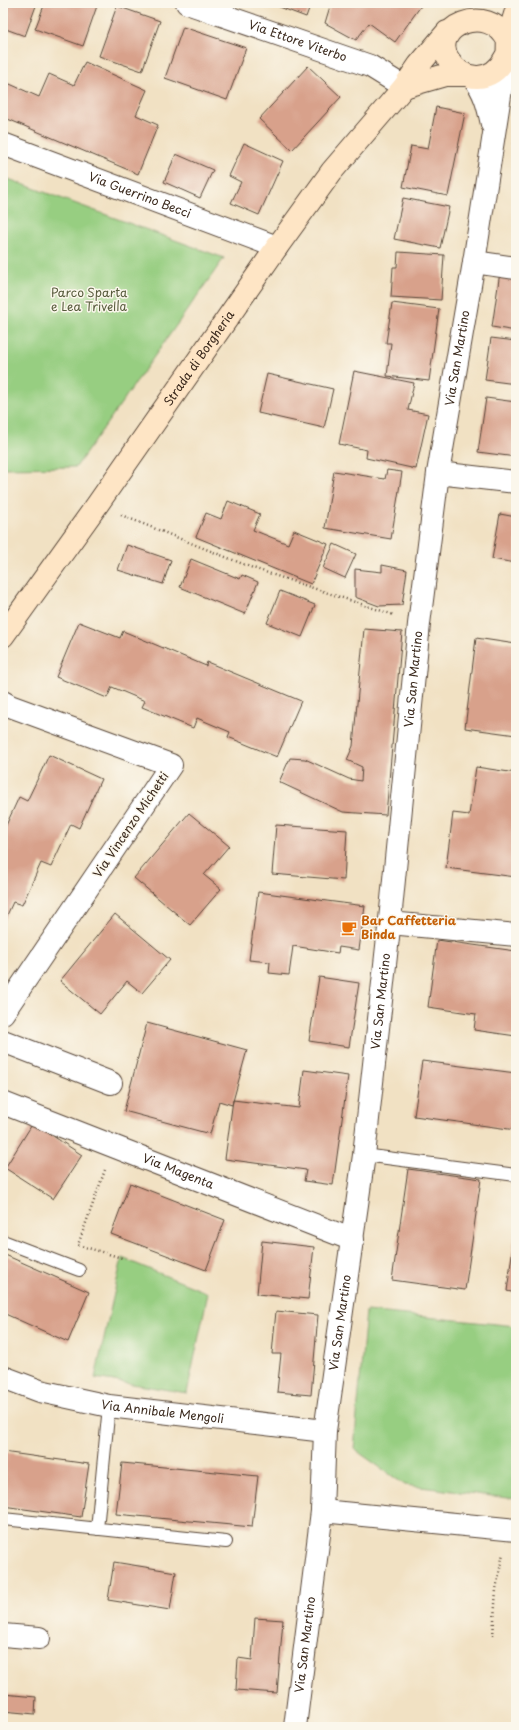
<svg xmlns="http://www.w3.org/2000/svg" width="519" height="1730" font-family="'Playpen Sans',sans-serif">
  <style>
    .green { fill: #97ce81; stroke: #697c50 }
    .building { fill: #d8a18b }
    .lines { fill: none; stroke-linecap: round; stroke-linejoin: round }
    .lane-casing { stroke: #564537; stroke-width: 14 }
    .street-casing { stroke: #564537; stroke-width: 24 }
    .secondary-casing { stroke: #564537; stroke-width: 24 }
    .path { stroke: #564537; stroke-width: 2.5; stroke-dasharray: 1 3; stroke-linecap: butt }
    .lane { stroke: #fff; stroke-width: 12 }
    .street { stroke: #fff; stroke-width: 22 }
    .secondary { stroke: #fee5c5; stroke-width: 22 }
    .labels { text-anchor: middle; stroke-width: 3; stroke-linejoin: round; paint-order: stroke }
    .street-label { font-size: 12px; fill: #3b2a1e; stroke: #fbf7ec }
    .park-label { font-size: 12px; fill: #575b3c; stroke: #fbf7ec }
    .food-label { font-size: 12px; font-weight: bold; fill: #c56008; stroke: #fbf7ec; text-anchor: start }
  </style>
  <rect width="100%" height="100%" fill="#fbf7ec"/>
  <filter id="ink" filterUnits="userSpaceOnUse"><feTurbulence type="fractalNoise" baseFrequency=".025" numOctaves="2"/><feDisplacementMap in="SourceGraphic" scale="8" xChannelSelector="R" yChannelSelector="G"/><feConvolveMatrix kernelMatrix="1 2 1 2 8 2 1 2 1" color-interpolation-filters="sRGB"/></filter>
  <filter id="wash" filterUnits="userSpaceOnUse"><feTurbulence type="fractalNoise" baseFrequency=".012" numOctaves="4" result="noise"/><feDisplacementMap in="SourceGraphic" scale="16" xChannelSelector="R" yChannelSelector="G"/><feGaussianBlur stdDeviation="0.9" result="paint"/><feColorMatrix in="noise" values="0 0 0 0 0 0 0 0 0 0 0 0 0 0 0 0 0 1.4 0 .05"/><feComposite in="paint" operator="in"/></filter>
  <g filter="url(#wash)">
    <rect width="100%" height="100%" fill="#f1e1c3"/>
    <path class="green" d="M3 177 224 258 76 467 3 468Z
      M122 1258 208 1293 187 1393 95 1378Z
      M366 1311 516 1326V1499L405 1485 354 1449Z"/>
    <g id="blocks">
      <path class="building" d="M3 3H37L25 36 3 28Z
        M45 3H98L83 46 35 29Z
        M269 3H311L306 17Z
        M331 3H423L395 42 369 23 356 40 325 23Z
        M117 6 160 21 142 71 99 56Z
        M183 27 246 48 227 100 165 78Z
        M85 62 147 90 136 115 158 125 138 174 3 117V81L39 97 49 74 74 85Z
        M308 66 341 97 292 150 259 119Z
        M436 107 465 113 448 196 403 187 411 146 428 149Z
        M515 132H516V154H512Z
        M244 143 283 161 259 215 231 203 241 182 229 176Z
        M176 154 213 170 200 198 164 182Z
        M403 198 449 207 440 248 394 239Z
        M398 252 444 255 441 300 391 297 393 267H397Z
        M500 272 516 274V331L492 327Z
        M392 303 439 309 429 381 387 376 391 343H386Z
        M491 338 516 341V384L485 380Z
        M354 371 414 383 408 410 428 414 416 469 366 458 367 450 339 444Z
        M267 374 333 389 324 428 258 413Z
        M486 398 516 402V457L478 452Z
        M387 470 402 472 391 539 325 528 334 471 385 479Z
        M228 501 260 514 253 530 288 544 294 530 328 544 311 584 196 537 206 513 221 519Z
        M500 514 516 517V563L492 559Z
        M334 544 356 554 345 578 323 568Z
        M127 545 171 560 163 584 118 570Z
        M191 559 240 579 242 575 258 582 245 614 180 587Z
        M382 565 407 570 402 605 379 606 355 597V569L382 572Z
        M280 591 315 605 302 637 267 623Z
        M79 622 120 638 123 631 206 666 207 662 301 701 277 757 228 737 230 732 197 718 193 728 142 707 145 701 112 687 107 698 56 677Z
        M364 629 402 632 386 815 343 812 279 782 290 758 305 759 349 779 361 781 362 767 347 760 353 746Z
        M476 638 516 644V735L465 728Z
        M49 755 101 779 79 828 71 824 51 867 41 863 22 905 13 902 3 924V832L19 797 27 801Z
        M476 767 516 773V877L446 868 453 813 469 815Z
        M189 813 229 846 204 875 221 889 190 925 134 878Z
        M276 825 347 830 344 880 272 874Z
        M258 892 365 906 359 950 339 947 338 953 293 946 289 975 269 973 270 962 249 960Z
        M115 914 170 960 142 993 127 981 100 1014 60 981Z
        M437 940 516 951V1036L474 1030 476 1014 428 1007Z
        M319 977 359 983 349 1047 309 1041Z
        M147 1023 247 1050 232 1105 219 1101 210 1134 124 1111Z
        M422 1061 516 1073V1130L414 1116Z
        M304 1070 348 1076 333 1185 304 1181 306 1170 225 1159 233 1100 299 1108Z
        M33 1123 82 1155 53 1199 5 1168Z
        M408 1169 481 1179 465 1290 392 1280Z
        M130 1183 225 1220 206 1270 111 1234Z
        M515 1232H516V1293L507 1291Z
        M262 1241 314 1247 308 1299 257 1294Z
        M3 1254 89 1292 68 1342 3 1313Z
        M276 1311 318 1315 311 1395 277 1392 281 1354H272Z
        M3 1452 89 1464 81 1517 3 1506Z
        M122 1463 258 1476 252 1527 116 1514Z
        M114 1562 176 1572 170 1610 108 1600Z
        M255 1618 283 1620 277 1693 236 1690 238 1658 252 1660Z
        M3 1694 36 1697 35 1714 3 1711Z"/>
    </g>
  </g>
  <g filter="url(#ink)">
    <use href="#blocks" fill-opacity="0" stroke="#564537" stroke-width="1"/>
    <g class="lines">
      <g class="lane-casing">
        <path id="lane" d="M364 1155 516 1175
          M3 1241 79 1270
          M3 1519 226 1542
          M97 1529 109 1406"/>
      </g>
      <g class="street-casing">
        <g id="street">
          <path id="s1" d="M187 3 370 66 404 87"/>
          <path d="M473 77C485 92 488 106 492 124"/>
          <path id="s2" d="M3 144 277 247"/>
          <path d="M474 262 516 268"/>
          <path d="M438 473 516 482"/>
          <path d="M3 702 10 706 171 765 3 1013"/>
          <path d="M390 923 516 935"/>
          <path d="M3 1041 111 1083"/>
          <path id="s3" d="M3 1103 353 1240"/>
          <path id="s4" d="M3 1377 40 1391 109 1406 325 1431"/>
          <path d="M322 1511 516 1530"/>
          <path d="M3 1635 39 1638"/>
          <path id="s5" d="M295 1727 322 1511 325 1431 364 1155 391 910 419 624 438 473 474 262 506 57"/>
        </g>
      </g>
      <g class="secondary-casing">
        <g id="secondary">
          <path d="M508 41C488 0 427 28 449 60 464 83 492 83 505 58 509 53 507 47 508 40 510 31 513 20 516 11"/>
          <path d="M404 87 445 75H465"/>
          <path id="s6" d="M3 636 97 505 277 247 332 171 404 87 419 65 447 32"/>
        </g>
      </g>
      <path class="path" d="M121 515 253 568 394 615
        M105 1170 78 1245 122 1258
        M493 1636 496 1589 503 1553"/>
      <use href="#lane" class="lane"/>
      <use href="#street" class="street"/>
      <use href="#secondary" class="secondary"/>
    </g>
  </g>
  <defs>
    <g id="cafe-bare" transform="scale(1.2)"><path d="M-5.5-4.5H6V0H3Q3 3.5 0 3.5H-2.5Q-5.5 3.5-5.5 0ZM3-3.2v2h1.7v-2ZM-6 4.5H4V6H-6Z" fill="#e8710a" stroke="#fbf7ec" stroke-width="2.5" paint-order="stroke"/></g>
  </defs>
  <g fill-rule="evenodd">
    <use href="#cafe-bare" x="349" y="928"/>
  </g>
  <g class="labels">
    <g class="street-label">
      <text dy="4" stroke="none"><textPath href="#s1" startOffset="117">Via Ettore Viterbo</textPath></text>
      <text dy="4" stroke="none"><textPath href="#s2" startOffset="146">Via Guerrino Becci</textPath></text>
      <text dy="4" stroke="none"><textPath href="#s6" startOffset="340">Strada di Borgheria</textPath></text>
      <text dy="4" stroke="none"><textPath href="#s5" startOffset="1379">Via San Martino</textPath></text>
      <text dy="4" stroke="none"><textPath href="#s5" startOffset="1055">Via San Martino</textPath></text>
      <text transform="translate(131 825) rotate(-56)" y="4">Via Vincenzo Michetti</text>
      <text dy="4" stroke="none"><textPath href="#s5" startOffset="731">Via San Martino</textPath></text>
      <text dy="4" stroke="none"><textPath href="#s3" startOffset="188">Via Magenta</textPath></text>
      <text dy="4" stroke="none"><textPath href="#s5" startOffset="407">Via San Martino</textPath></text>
      <text dy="4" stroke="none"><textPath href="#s4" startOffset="164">Via Annibale Mengoli</textPath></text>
      <text dy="4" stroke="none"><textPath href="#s5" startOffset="83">Via San Martino</textPath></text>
    </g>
    <g class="park-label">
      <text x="89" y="297">Parco Sparta<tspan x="89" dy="14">e Lea Trivella</tspan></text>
    </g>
    <g class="food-label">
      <text x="361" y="925">Bar Caffetteria<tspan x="361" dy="14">Binda</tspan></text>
    </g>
  </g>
  <rect width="519" height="1730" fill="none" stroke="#fbf7ec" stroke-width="16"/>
</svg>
